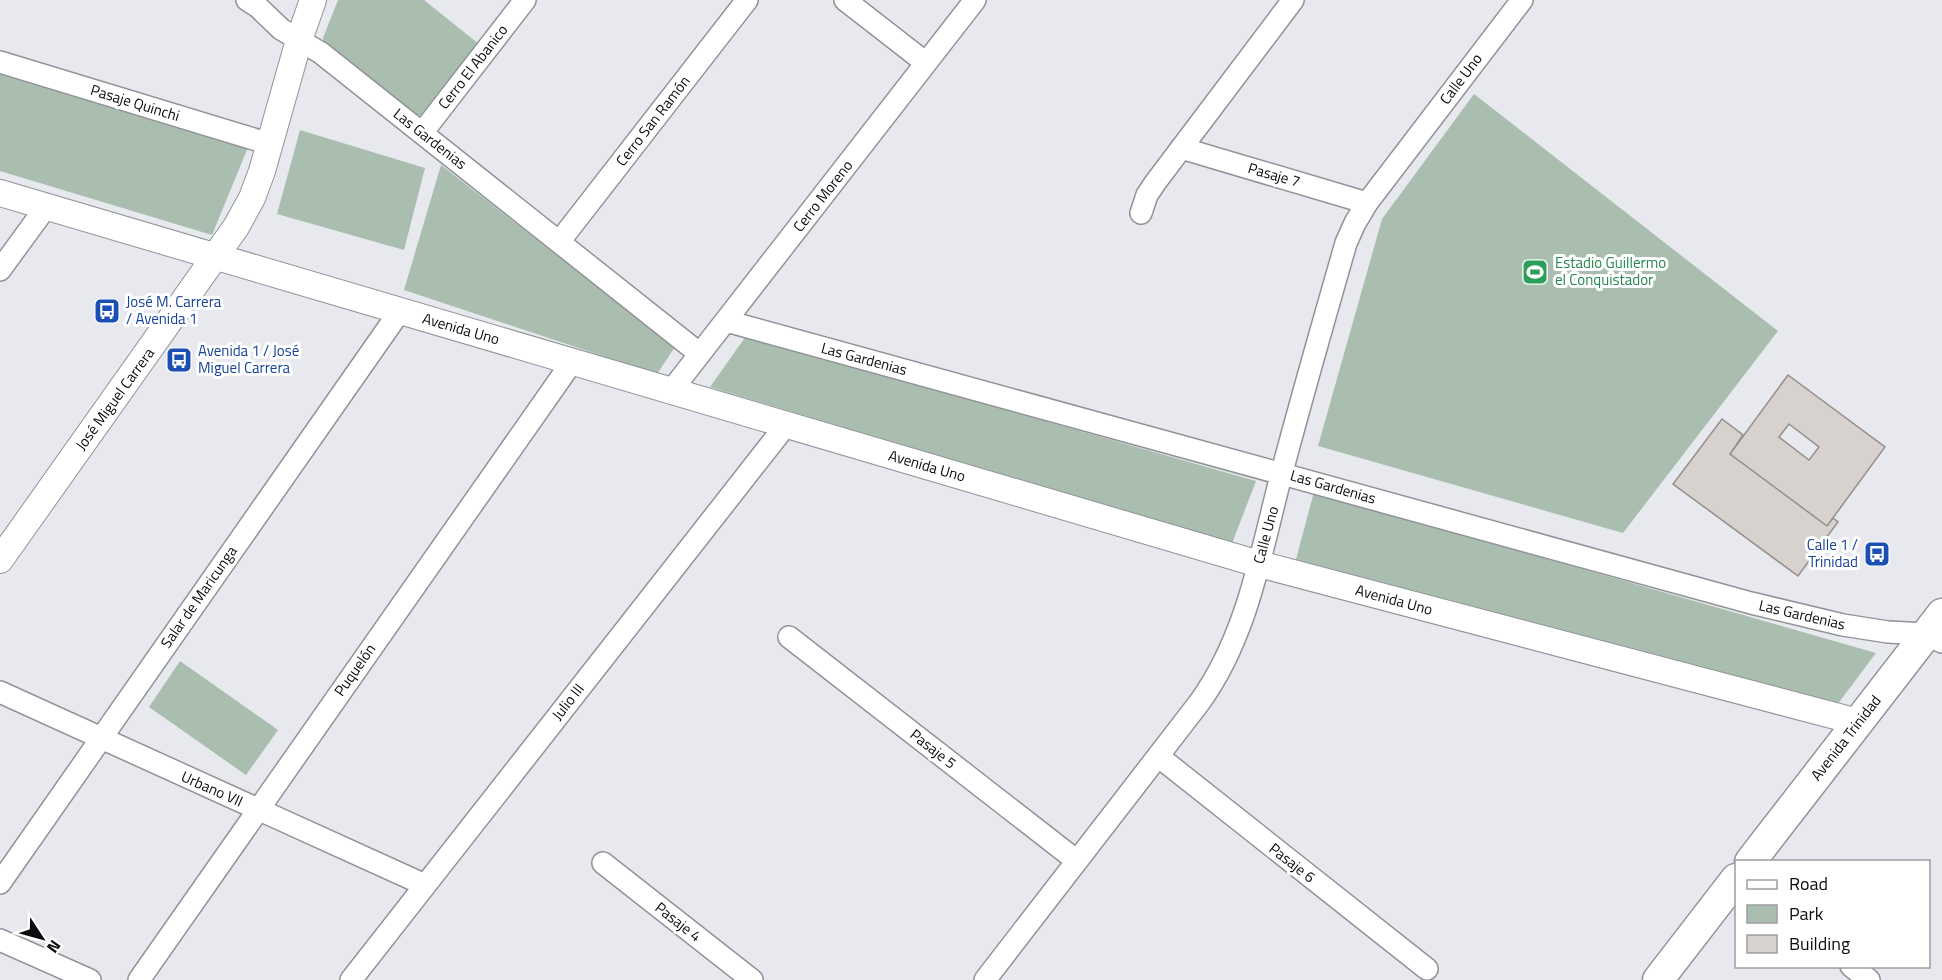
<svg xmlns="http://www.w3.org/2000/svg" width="1942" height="980" font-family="'Titillium Web',sans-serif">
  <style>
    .green { fill: #a9beaf }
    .building { fill: #d7d2ce; stroke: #938e8a; stroke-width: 1.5; fill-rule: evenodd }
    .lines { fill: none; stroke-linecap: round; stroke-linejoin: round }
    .minor-casing { stroke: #919398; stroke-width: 24 }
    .tertiary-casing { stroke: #919398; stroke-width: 28 }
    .secondary-casing { stroke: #919398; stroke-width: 33 }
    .minor { stroke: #fff; stroke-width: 21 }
    .tertiary { stroke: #fff; stroke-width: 26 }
    .secondary { stroke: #fff; stroke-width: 30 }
    .labels { text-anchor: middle; stroke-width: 6; stroke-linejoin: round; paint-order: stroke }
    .street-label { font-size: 15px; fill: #0c0c0e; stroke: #fff }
    .leisure-label { font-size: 15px; fill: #27864d; stroke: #fff; text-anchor: start }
    .transit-label { font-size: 15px; fill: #164399; stroke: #fff; text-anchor: start }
  </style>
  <rect width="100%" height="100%" fill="#e7e9ef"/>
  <path class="green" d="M338 0H424L480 45 425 114 416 116 324 46 323 38Z
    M0 69 249 145 212 235 0 171Z
    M1474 94 1778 331 1623 533 1318 446 1382 219Z
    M300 130 425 168 404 250 277 214Z
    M441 165 675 347 657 374 404 290Z
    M746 336 1256 481 1231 546 710 387Z
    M1314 492 1876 653 1837 705 1295 563Z
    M180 661 278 730 246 775 149 707Z"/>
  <path class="building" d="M1788 375 1885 447 1827 526 1730 454ZM1789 424 1819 447 1809 460 1779 437Z
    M1722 419 1743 435 1730 454 1827 526 1833 518 1838 522 1798 576 1673 484Z"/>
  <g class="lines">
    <g class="minor-casing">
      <path id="minor" d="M247 0 258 7 281 29 321 53 700 354
        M845 0 926 63
        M0 62 270 144
        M422 133 525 0
        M1181 148 1367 203
        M1141 213 1147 195 1155 183 1293 0
        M559 242 747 0
        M0 270 46 207
        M726 321 1751 603 1843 625 1888 632 1926 634 1942 642
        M671 391 975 0
        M789 637 1077 861
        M0 692 425 885
        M1158 756 1427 969
        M603 863 752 980
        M0 883 400 311
        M0 940 90 980
        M1851 966 1869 980
        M139 980 572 362
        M351 980 786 425
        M985 980 1199 703C1248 636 1261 551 1282 472 1302 396 1324 320 1346 243L1355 223 1367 203 1522 0"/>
    </g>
    <g class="tertiary-casing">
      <path id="tertiary" d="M0 193 1259 564 1858 722
        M0 560 236 227 252 198 262 171 299 40 313 0"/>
    </g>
    <g class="secondary-casing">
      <path id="secondary" d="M1750 862 1942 614
        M1658 980 1736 879"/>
    </g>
    <use href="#minor" class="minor"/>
    <use href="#tertiary" class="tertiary"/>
    <use href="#secondary" class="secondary"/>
  </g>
  <defs>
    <g id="stadium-square" transform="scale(1.35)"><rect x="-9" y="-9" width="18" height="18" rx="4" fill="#2e9e5b" stroke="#fff"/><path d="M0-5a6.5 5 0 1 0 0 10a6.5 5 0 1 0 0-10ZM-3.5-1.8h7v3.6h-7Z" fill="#fff"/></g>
    <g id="bus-square" transform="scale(1.35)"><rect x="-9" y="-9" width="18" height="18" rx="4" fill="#1a4fb4" stroke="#fff"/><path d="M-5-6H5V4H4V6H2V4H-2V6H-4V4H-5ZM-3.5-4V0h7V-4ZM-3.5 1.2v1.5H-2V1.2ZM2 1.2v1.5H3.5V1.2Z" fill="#fff"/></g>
  </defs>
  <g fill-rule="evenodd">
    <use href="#stadium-square" x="1535" y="272"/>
    <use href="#bus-square" x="107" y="311"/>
    <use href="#bus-square" x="179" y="360"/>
    <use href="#bus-square" x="1877" y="554"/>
  </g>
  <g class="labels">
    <g class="street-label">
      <text transform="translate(473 67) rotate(-52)" y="5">Cerro El Abanico</text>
      <text transform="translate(1461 79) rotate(-53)" y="5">Calle Uno</text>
      <text transform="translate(135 103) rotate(17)" y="5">Pasaje Quinchi</text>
      <text transform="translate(653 121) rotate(-52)" y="5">Cerro San Ramón</text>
      <text transform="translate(430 139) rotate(38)" y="5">Las Gardenias</text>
      <text transform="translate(1274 175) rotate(16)" y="5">Pasaje 7</text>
      <text transform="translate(823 196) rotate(-52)" y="5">Cerro Moreno</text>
      <text transform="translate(461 329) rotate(16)" y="5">Avenida Uno</text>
      <text transform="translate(864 359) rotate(15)" y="5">Las Gardenias</text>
      <text transform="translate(115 399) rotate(-54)" y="5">José Miguel Carrera</text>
      <text transform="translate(927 466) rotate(16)" y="5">Avenida Uno</text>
      <text transform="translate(1333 487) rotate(16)" y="5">Las Gardenias</text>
      <text transform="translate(1266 535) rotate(-75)" y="5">Calle Uno</text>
      <text transform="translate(199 597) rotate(-55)" y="5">Salar de Maricunga</text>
      <text transform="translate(1394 600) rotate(15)" y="5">Avenida Uno</text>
      <text transform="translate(1802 615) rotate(13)" y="5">Las Gardenias</text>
      <text transform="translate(355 670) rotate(-55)" y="5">Puquelón</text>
      <text transform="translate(568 702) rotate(-52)" y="5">Julio III</text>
      <text transform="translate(1846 738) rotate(-52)" y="5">Avenida Trinidad</text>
      <text transform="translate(933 749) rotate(38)" y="5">Pasaje 5</text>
      <text transform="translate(212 789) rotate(24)" y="5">Urbano VII</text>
      <text transform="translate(1292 863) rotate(38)" y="5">Pasaje 6</text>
      <text transform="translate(678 922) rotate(38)" y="5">Pasaje 4</text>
    </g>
    <g class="leisure-label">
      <text x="1555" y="268">Estadio Guillermo<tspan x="1555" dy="17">el Conquistador</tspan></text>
    </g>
    <g class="transit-label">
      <text x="126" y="307">José M. Carrera<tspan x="126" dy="17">/ Avenida 1</tspan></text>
      <text x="198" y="356">Avenida 1 / José<tspan x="198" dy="17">Miguel Carrera</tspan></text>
      <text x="1858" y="550" text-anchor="end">Calle 1 /<tspan x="1858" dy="17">Trinidad</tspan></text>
    </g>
  </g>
  <rect x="1735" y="860" width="195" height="108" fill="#ffffff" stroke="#9e9e9f" stroke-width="1.5"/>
  <rect x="1747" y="880" width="30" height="9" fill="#ffffff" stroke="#9e9e9f" stroke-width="1.5"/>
  <text x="1789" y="890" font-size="18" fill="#0c0c0e">Road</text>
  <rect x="1747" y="905" width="30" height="18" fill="#a9beaf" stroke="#9e9e9f" stroke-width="1.5"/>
  <text x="1789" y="920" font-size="18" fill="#0c0c0e">Park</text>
  <rect x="1747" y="935" width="30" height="18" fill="#d7d2ce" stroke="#9e9e9f" stroke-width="1.5"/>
  <text x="1789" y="950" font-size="18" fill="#0c0c0e">Building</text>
  <g transform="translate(42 938) rotate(126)" stroke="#ffffff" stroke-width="4.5" paint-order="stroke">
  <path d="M0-4.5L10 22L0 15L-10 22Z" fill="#0c0c0e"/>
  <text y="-9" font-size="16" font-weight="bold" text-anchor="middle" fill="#0c0c0e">N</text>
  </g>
</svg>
